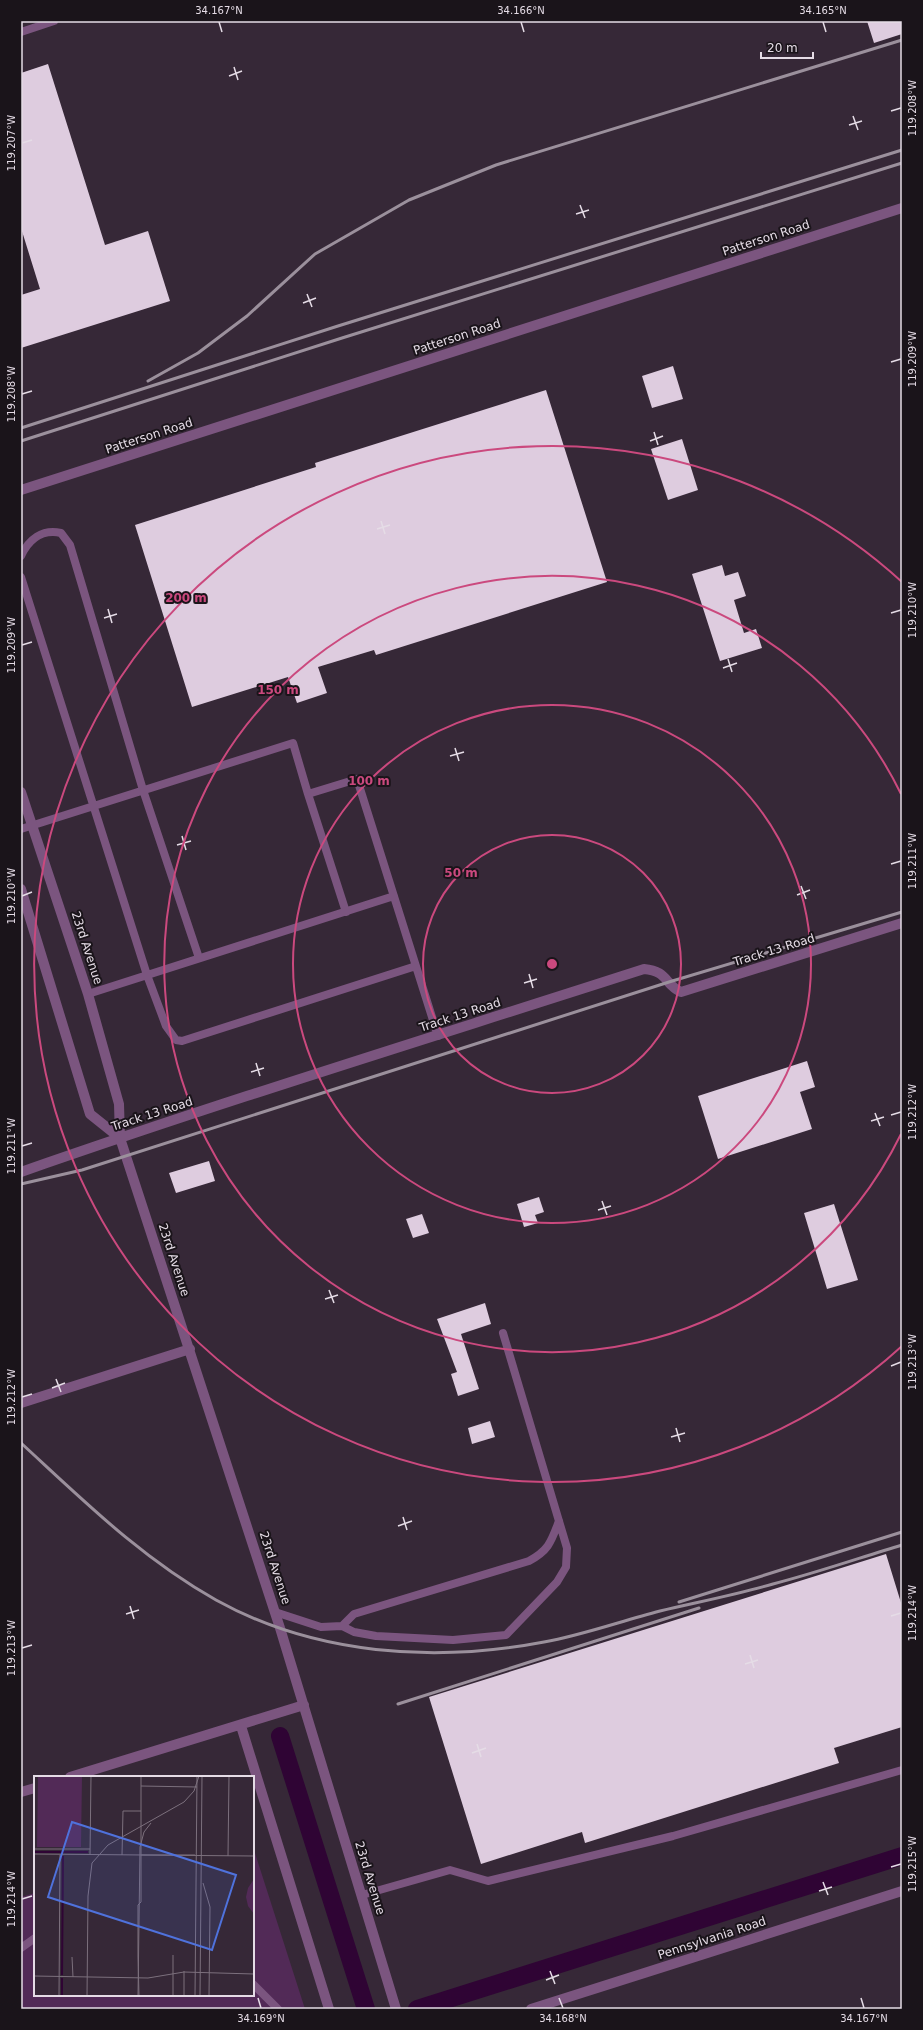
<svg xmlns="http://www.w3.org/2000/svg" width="923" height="2030" font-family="'DejaVu Sans',sans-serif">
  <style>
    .green { fill: #522a57 }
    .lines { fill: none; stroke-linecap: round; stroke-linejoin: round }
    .canal { stroke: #2f0434; stroke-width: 18 }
    .building { fill: #deccdf }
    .lane { stroke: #7b557f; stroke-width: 8 }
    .street { stroke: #7b557f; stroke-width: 10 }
    .rail { stroke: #9b909c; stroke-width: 3 }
    .ticks { fill: none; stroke: #e5dce6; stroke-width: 1.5 }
    .ring { fill: none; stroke: #cb497e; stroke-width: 2 }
    .labels { text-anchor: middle; stroke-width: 4; stroke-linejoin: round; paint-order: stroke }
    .street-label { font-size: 12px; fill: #e5dce6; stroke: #1a141a }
    .inset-river { fill: none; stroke: #2f0434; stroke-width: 2 }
    .inset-road { fill: none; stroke: #7c707d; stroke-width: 1 }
    .view { fill: #4f72dc; fill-opacity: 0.15; stroke: #4f72dc; stroke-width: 2 }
    .inset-edge { fill: none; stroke: #e5dce6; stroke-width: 2 }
    .centre { fill: #cb497e; stroke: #1a141a; stroke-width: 2 }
    .ring-label { font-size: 12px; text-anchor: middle; font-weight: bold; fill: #cb497e; stroke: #1a141a; stroke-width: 4; stroke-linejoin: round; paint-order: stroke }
    .neatline { fill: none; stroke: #e5dce6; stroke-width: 1.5 }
    .ticks-label { font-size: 10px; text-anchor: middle; fill: #e5dce6 }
  </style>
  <rect width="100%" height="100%" fill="#362837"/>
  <path class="green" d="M253 1847 305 2009H21V1897L35 1893V1995H253Z"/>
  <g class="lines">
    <path class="canal" d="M280 1736 366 2009
      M417 2009 902 1856"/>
  </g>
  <path class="building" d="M867 21H902V34L874 43Z
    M48 64 105 245 148 231 170 301 21 348V295L40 289 21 228V73Z
    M673 366 683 399 652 408 642 376Z
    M546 390 607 582 376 655 374 650 318 667 327 693 297 703 288 677 192 707 135 525 316 467 315 463Z
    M682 439 698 490 668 500 651 449Z
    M722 565 725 576 738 572 746 596 734 600 744 633 756 629 762 648 720 661 692 574Z
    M807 1061 815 1087 800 1092 812 1129 718 1159 698 1096Z
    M209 1161 215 1181 176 1193 169 1173Z
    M539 1197 544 1212 535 1215 538 1223 524 1227 517 1204Z
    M834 1204 858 1280 827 1289 804 1213Z
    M422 1214 429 1233 413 1238 406 1219Z
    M485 1303 491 1324 461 1334 479 1389 458 1396 451 1374 457 1372 437 1319Z
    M490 1421 495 1437 472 1444 468 1428Z
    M886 1554 902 1606V1727L834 1748 839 1763 585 1843 582 1832 481 1864 429 1697Z"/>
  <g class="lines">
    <path class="lane" d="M21 32 54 21
      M21 556C29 539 42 529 61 533L70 545 143 790 199 958
      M21 577 147 975 166 1026 176 1040 182 1041 416 966
      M308 794 346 912
      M21 829 293 743 308 794 357 779 438 1036
      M88 994 394 896
      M275 1612 321 1627 342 1626 354 1632 376 1636 453 1640 506 1635 557 1582 566 1567 567 1548 503 1333
      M342 1626 354 1614 529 1561C549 1550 551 1542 559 1521
      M362 1895 450 1870 488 1881 673 1836 902 1770
      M21 1948 35 1938
      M253 1984 278 2009"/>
    <path class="street" d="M21 490 902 208
      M21 792 88 994 119 1104 120 1138 280 1628 396 2009
      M21 889 90 1114 120 1138
      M21 1172C227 1100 436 1036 644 969 668 971 664 984 681 992L902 923
      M21 1403 190 1349
      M241 1726 329 2009
      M70 1777 304 1705
      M21 1792 35 1788
      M531 2009 902 1891"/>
    <path class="rail" d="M148 381 198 353 247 316 315 254 409 200 496 165 902 40
      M21 428 338 326 902 150
      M21 441 342 338 902 163
      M21 1184 82 1170 669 982 902 912
      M21 1443C83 1500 141 1558 216 1600 315 1655 434 1663 544 1642 583 1635 621 1621 660 1611 698 1602 735 1595 773 1584 816 1573 859 1558 902 1545
      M679 1602 902 1532
      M398 1704 699 1608"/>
  </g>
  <path class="ticks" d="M219 22 222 32M521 22 524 32M823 22 826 32M234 67 238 80M229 76 242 71M891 111 901 108M853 116 858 130M849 125 862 121M22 143 32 140M580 205 585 218M576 214 589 210M307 294 312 307M303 303 316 298M891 362 901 359M22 394 32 391M654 432 658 445M650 441 663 436M381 521 385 534M377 529 390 525M108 609 112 623M891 613 901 610M104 618 117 614M22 645 32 642M728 659 732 672M723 668 737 663M455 748 459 761M450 756 464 752M182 836 186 850M177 845 191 841M891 864 901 861M801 886 806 899M797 895 810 890M22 896 32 892M529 974 533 988M524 983 537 979M256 1063 260 1076M251 1072 264 1068M875 1113 880 1126M891 1115 901 1112M871 1121 884 1117M22 1146 32 1143M602 1201 607 1215M598 1210 611 1206M329 1290 334 1303M325 1299 338 1295M891 1366 901 1362M56 1379 61 1392M52 1388 65 1383M22 1397 32 1394M676 1428 680 1442M671 1437 685 1433M403 1517 407 1530M398 1526 412 1521M130 1606 134 1619M126 1614 139 1610M891 1616 901 1613M22 1648 32 1645M750 1655 754 1668M745 1664 758 1660M477 1744 481 1757M472 1753 486 1748M891 1867 901 1864M823 1882 828 1895M819 1891 832 1887M22 1899 32 1896M550 1971 555 1984M546 1980 559 1975M258 1998 261 2008M559 1998 563 2008M861 1998 864 2008"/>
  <g class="ring">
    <circle cx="552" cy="964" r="129"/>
    <circle cx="552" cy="964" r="259"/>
    <path d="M901 1134A388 388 0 1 1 901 794"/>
    <path d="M902 1346A518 518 0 1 1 902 582"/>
  </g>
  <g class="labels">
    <g class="street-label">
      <text transform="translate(766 238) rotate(-18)" y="4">Patterson Road</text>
      <text transform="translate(457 337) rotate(-18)" y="4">Patterson Road</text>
      <text transform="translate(149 436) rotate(-18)" y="4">Patterson Road</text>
      <text transform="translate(87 948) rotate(72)" y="4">23rd Avenue</text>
      <text transform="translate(774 950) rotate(-17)" y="4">Track 13 Road</text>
      <text transform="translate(460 1015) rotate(-18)" y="4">Track 13 Road</text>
      <text transform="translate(152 1114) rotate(-18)" y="4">Track 13 Road</text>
      <text transform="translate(174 1260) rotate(72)" y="4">23rd Avenue</text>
      <text transform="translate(275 1568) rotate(72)" y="4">23rd Avenue</text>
      <text transform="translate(370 1878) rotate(73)" y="4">23rd Avenue</text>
      <text transform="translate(712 1938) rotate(-18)" y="4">Pennsylvania Road</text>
    </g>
  </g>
  <g transform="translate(34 1776)">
    <rect width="220" height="220" fill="#362837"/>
    <path d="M4 0H48L47 71H3ZM220 103V138L214 130 212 121 214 112Z" fill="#522a57"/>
    <path class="inset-river" d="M0 76H54M28 199 29 80M28 202V220"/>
    <path class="inset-road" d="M107 10 163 11M0 73H56M0 78 220 80M56 79 57 0M88 79 89 35H107M107 79H161M194 80 195 0M169 107 176 131 175 220M38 181 39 201M0 200 114 202 150 196 220 198M25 220 26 79M53 220 54 120 58 87 74 69 150 26 160 15 165 0M104 220 106 71 110 56 117 47M105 220 104 181V129L107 126V0M139 220V179M150 220V195M161 220 163 0M166 220 168 0"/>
    <path class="view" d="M38 46 202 99 178 174 14 121Z"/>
    <rect width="220" height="220" class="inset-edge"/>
  </g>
  <circle cx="552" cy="964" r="6" class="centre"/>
  <g class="ring-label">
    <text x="186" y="602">200 m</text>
    <text x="278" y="694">150 m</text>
    <text x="369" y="785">100 m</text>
    <text x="461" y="877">50 m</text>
  </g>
  <rect width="923" height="2030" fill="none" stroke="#1a141a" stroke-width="44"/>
  <path d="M761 52v6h52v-6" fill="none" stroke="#e5dce6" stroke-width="2"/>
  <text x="767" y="52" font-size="12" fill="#e5dce6" stroke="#1a141a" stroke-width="3" paint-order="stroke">20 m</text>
  <rect x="22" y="22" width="879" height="1986" class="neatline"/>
  <g class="ticks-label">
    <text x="219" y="14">34.167°N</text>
    <text x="521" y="14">34.166°N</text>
    <text x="823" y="14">34.165°N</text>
    <text transform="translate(912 108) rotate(-90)" y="4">119.208°W</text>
    <text transform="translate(11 143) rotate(-90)" y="4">119.207°W</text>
    <text transform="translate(912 359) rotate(-90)" y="4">119.209°W</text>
    <text transform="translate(11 394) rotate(-90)" y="4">119.208°W</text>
    <text transform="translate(912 610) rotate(-90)" y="4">119.210°W</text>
    <text transform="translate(11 645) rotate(-90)" y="4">119.209°W</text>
    <text transform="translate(912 861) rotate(-90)" y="4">119.211°W</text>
    <text transform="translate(11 896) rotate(-90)" y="4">119.210°W</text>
    <text transform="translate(912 1112) rotate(-90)" y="4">119.212°W</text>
    <text transform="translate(11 1146) rotate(-90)" y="4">119.211°W</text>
    <text transform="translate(912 1362) rotate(-90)" y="4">119.213°W</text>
    <text transform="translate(11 1397) rotate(-90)" y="4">119.212°W</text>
    <text transform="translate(912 1613) rotate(-90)" y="4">119.214°W</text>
    <text transform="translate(11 1648) rotate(-90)" y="4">119.213°W</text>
    <text transform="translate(912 1864) rotate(-90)" y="4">119.215°W</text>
    <text transform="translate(11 1899) rotate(-90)" y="4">119.214°W</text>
    <text x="261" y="2022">34.169°N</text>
    <text x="563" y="2022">34.168°N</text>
    <text x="864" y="2022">34.167°N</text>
  </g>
</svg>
